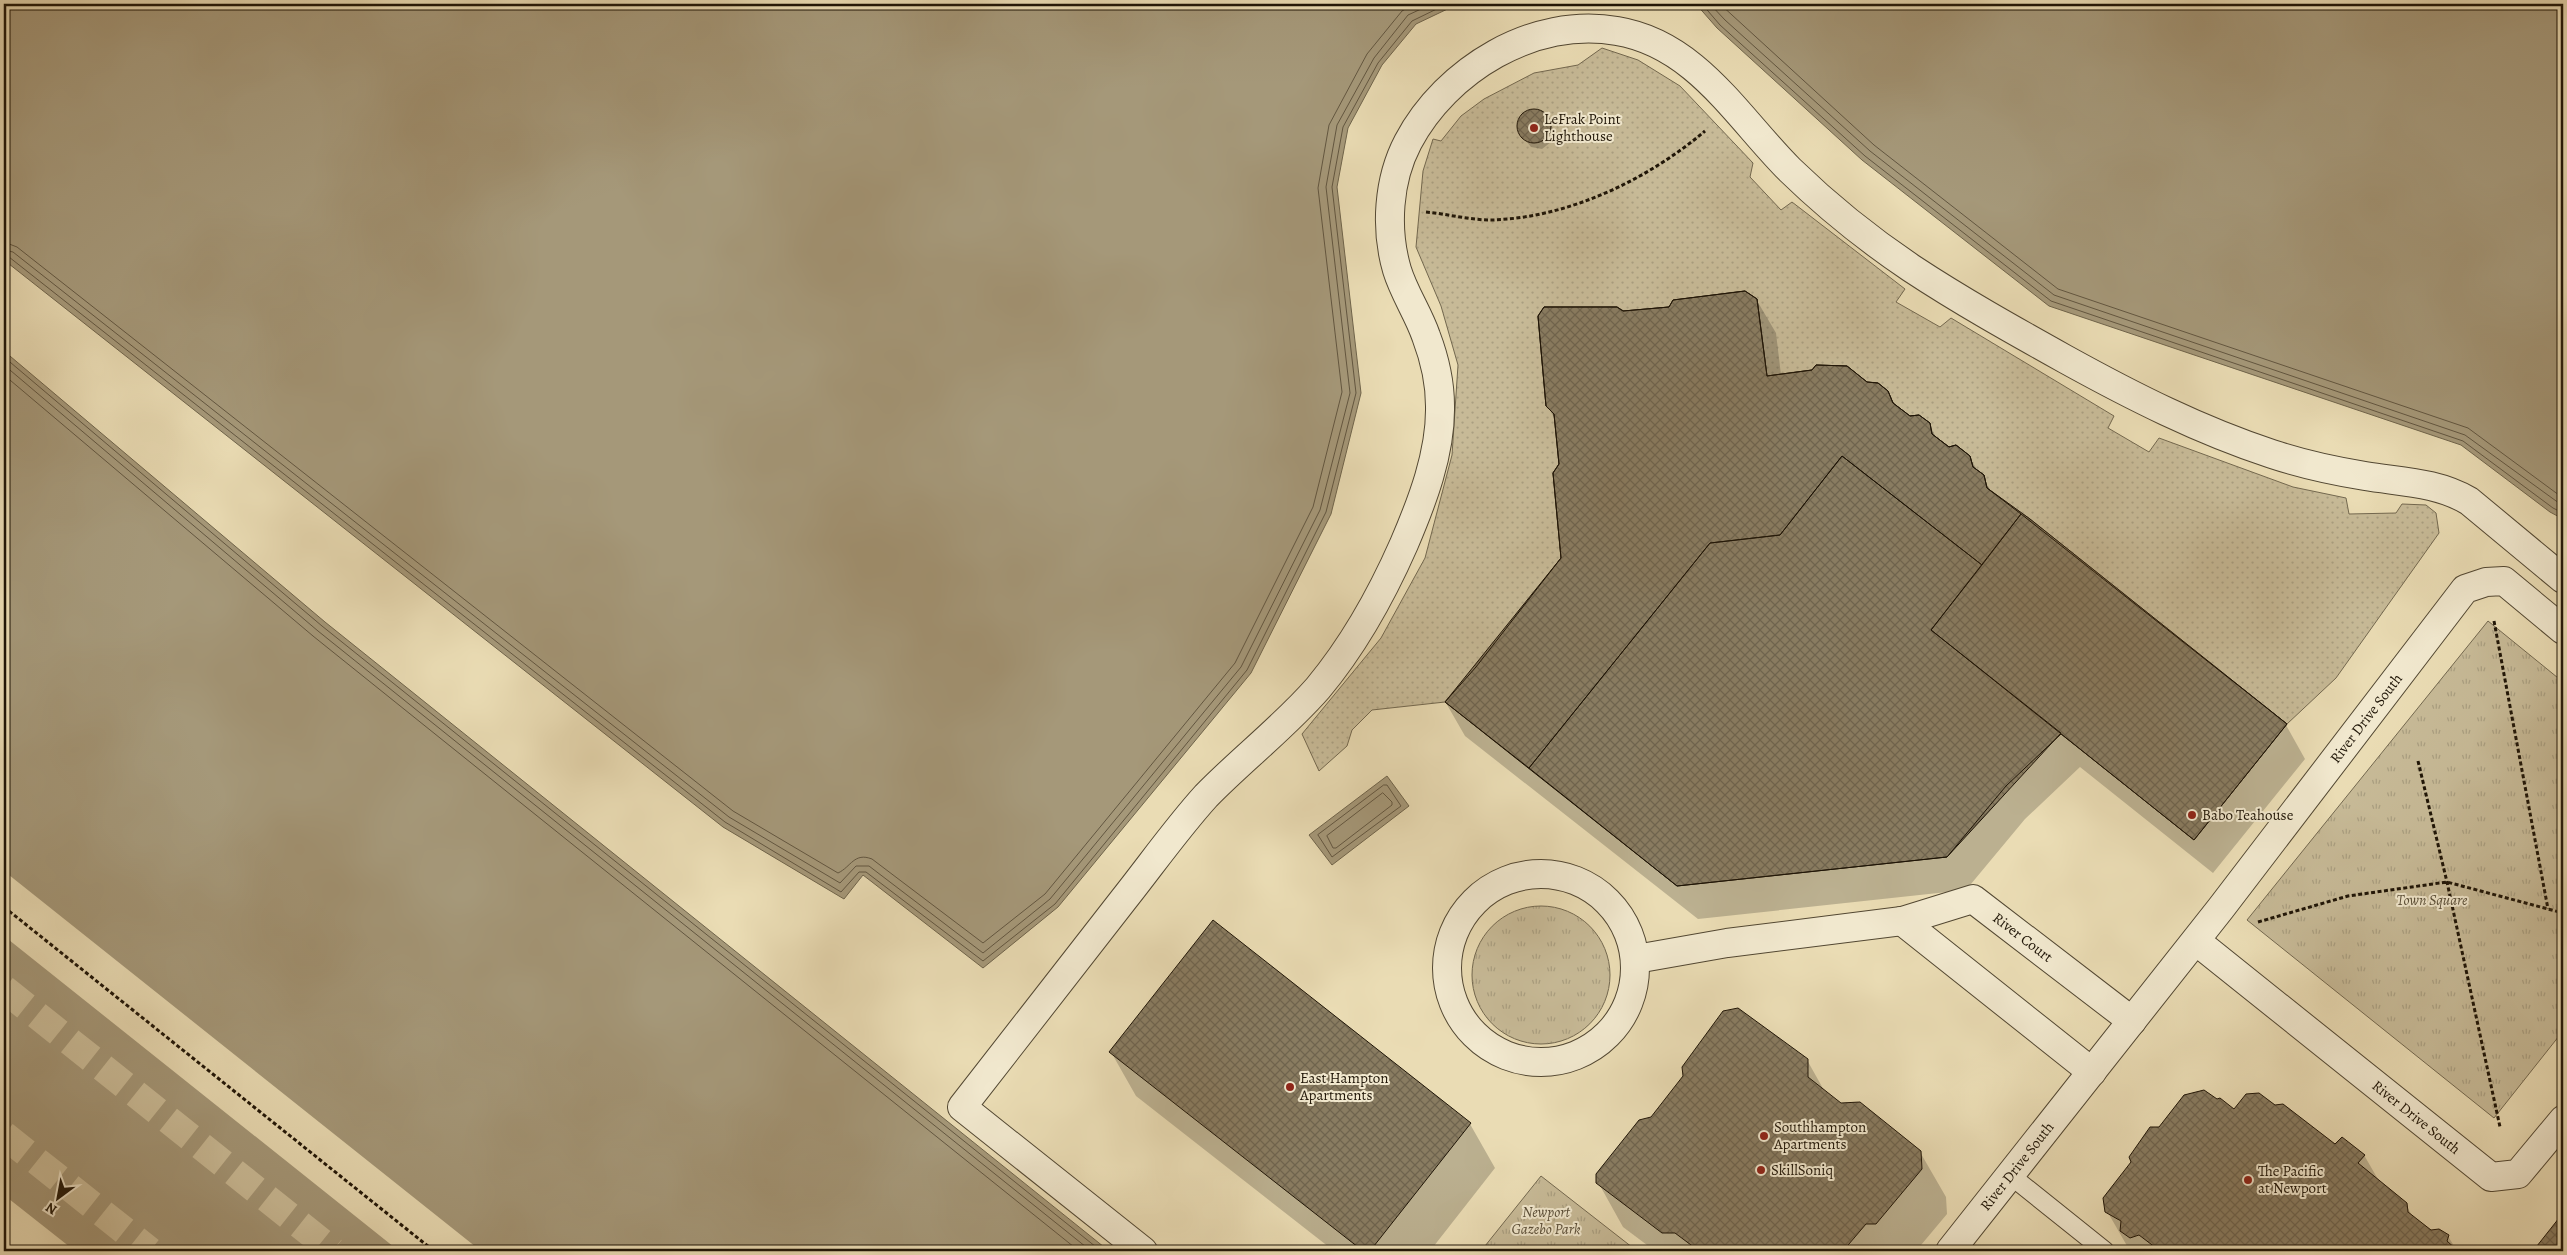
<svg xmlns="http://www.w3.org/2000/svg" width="2567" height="1255" font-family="Alegreya,serif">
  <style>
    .park { fill: url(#park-tufts); stroke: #73684f }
    .garden { fill: url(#garden-dots); stroke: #73684f }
    .water { fill: #a59879; stroke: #6f644b }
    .pier { fill: #eadcb4 }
    .shadow { fill: #0003 }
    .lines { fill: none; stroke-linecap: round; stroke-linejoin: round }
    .shore { stroke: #625640; stroke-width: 1 }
    .building { fill: url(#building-cross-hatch); stroke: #1f1507 }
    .highway-tunnel { stroke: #ccbe9a; stroke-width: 28; stroke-dasharray: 28 14; stroke-linecap: butt }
    .lane-casing { stroke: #524732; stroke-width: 20 }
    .street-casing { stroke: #524732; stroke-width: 30 }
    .path { stroke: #1f1507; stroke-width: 3; stroke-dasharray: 4 2.5; stroke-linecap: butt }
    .lane { stroke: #f1e8ce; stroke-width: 18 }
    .street { stroke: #f1e8ce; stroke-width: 28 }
    .poi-dot { fill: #8f2418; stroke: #f1e8ce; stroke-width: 2 }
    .labels { text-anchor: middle; stroke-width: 4; stroke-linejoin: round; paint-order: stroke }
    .poi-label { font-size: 15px; fill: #1f1507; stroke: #f1e8ce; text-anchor: start }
    .street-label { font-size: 15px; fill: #1f1507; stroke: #f1e8ce }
    .park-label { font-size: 15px; font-style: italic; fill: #5a4f39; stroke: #f1e8ce }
  </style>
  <defs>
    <pattern id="park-tufts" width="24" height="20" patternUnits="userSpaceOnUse" patternTransform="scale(1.25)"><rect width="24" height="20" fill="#c7ba97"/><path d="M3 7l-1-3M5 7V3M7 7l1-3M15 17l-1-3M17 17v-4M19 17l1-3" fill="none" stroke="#aa9f81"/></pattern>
    <pattern id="garden-dots" width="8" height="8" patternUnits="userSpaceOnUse" patternTransform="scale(1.25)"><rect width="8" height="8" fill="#c7ba97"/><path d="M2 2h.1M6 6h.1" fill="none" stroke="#aa9f81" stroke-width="1.8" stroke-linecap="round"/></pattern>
    <pattern id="building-cross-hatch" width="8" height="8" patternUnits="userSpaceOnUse" patternTransform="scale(1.25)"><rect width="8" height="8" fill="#897c61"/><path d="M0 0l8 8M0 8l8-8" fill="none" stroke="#6f644e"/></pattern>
  </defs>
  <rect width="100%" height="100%" fill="#eadcb4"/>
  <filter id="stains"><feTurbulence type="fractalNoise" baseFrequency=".004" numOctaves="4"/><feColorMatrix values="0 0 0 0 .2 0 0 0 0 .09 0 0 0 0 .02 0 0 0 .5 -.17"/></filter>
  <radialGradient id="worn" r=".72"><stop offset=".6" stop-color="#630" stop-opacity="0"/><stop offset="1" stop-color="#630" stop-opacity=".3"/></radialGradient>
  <path class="park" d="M2488 621 2563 682V1031L2494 1118 2247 920Z
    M1472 975a69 69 0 1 1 138 0a69 69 0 1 1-138 0Z
    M1541 1176 1637 1251H1481Z"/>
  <path class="garden" d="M1602 48 1638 60 1680 86 1753 163 1750 177 1781 210 1792 202 1905 289 1896 302 1940 327 1951 318 2114 416 2108 428 2149 452 2159 438 2293 487 2346 498 2349 514 2396 513 2402 504 2426 505 2436 513 2439 533 2336 678 2287 724 2030 519 1987 488 1984 475 1973 467 1970 456 1956 445 1949 447 1932 434 1929 423 1919 415 1910 416 1893 403 1888 391 1878 383 1867 382 1847 366 1816 365 1812 370 1767 376 1757 299 1745 291 1674 300 1669 307 1624 311 1617 307H1544L1538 317 1546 406 1554 414 1559 464 1553 473 1561 558 1476 667 1445 702 1372 710 1352 730 1347 746 1319 771 1302 734 1381 638 1425 558 1452 455 1458 365 1441 306 1416 247 1423 171 1433 139 1441 141 1461 116 1484 99 1534 73 1578 65Z"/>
  <path class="water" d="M4 4H1458L1416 24 1382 65 1348 128 1337 187 1361 393 1331 514 1251 673 1058 907 983 968 863 875 844 899 723 827 4 260Z
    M1696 4H2563V519L2550 512 2461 445 2049 306 1862 160 1717 28Z
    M4 351 325 622 1109 1251H4Z
    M1387 776 1409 806 1332 865 1309 835Z"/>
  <path class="pier" d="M4 871 481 1251H399L4 936Z
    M4 1195 75 1251H4Z"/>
  <path class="shadow" d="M1531 110 1542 112 1553 128 1551 142 1542 149 1531 147 1519 132V120Z
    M1756 299 1776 333 1781 375 1867 383 1887 392 1897 408 1909 418 1929 424 1937 439 1949 448 1969 457 1993 494 2286 725 2305 759 2213 873 2080 767 2025 819 1966 890 1698 919 1465 736 1446 703 1562 558 1560 464 1555 419 1547 405 1623 313Z
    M1111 1052 1470 1124 1495 1168 1430 1251H1334L1136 1096Z
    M1807 1060 1825 1092 1841 1105 1920 1152 1946 1197 1947 1214 1916 1251H1655L1623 1227 1598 1182 1651 1118Z
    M2234 1111 2364 1155 2379 1181 2406 1204 2413 1218 2431 1231 2448 1236 2457 1251H2130L2107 1211 2159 1129Z
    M2563 1215V1251H2534Z"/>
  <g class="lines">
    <path class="shore" d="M1702 4 1720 25 1865 156 2051 301 2463 441 2553 508 2563 513
      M1710 4 1725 20 1870 151 2054 295 2465 435 2563 506
      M1720 4 1874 145 2058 289 2468 428 2563 498
      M4 242 17 247 733 811 838 873C851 867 854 852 872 859L983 943 1045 894 1235 663 1313 507 1342 392 1318 188 1329 125 1367 54 1402 11 1414 4
      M4 250 13 252 729 817 840 883 856 866H869L983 953 1050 899 1241 667 1320 510 1350 393 1326 187 1337 125 1374 58 1408 15 1432 4
      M4 256 9 257 725 822 841 892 859 872H866L983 961 1055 904 1247 670 1326 512 1356 393 1332 187 1343 127 1378 63 1412 21 1447 4
      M4 357 322 626 1101 1251
      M4 365 318 631 1091 1251
      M4 375 313 636 1079 1251
      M1384 785H1387L1401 806 1332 857 1318 835Z
      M1383 793 1392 802V805L1336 848H1333L1327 836Z"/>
  </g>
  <path class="building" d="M1517 126a17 17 0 1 1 34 0a17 17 0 1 1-34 0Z
    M1745 291 1757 299 1767 376 1812 370 1816 365 1847 366 1867 382 1878 383 1888 391 1893 403 1910 416 1919 415 1930 423 1932 434 1949 447 1956 445 1970 456 1973 467 1984 475 1987 488 2030 519 2287 724 2194 840 2061 734 2006 786 1947 857 1677 886 1445 702 1476 667 1561 558 1553 473 1559 464 1554 414 1546 406 1538 316 1544 307H1617L1623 311 1669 307 1673 300Z
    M1745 291 1757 299 1767 376 1812 370 1816 365 1847 366 1867 382 1878 383 1888 391 1893 403 1910 416 1919 415 1930 423 1932 434 1949 447 1956 445 1970 456 1973 467 1984 475 1987 488 2021 514 1982 565 1842 456 1780 535 1710 543 1529 768 1445 702 1561 558 1553 473 1559 464 1554 414 1546 406 1538 316 1544 307H1617L1623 311 1669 307 1673 300Z
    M1842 456 1982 565 1931 630 2061 733 1947 857 1677 886 1529 768 1710 543 1780 535Z
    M2021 514 2287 724 2194 840 1931 630Z
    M1213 920 1471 1123 1370 1251H1363L1109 1052Z
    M1738 1008 1808 1059V1077L1841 1103 1860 1102 1921 1151 1922 1169 1876 1224H1866L1843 1251H1699L1675 1233H1662L1596 1183V1174L1639 1120 1651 1117 1683 1076 1682 1067 1723 1011Z
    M2204 1090 2217 1099 2220 1098 2234 1109 2246 1094 2259 1093 2275 1105 2283 1104 2335 1144 2342 1137 2365 1155 2358 1163 2407 1203 2408 1212 2431 1230 2439 1229 2449 1235 2447 1241 2458 1251H2160L2139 1235 2130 1238 2120 1231 2121 1221 2105 1212 2103 1198 2131 1162 2129 1157 2150 1127H2159L2184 1095Z
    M2563 1213V1251H2533Z"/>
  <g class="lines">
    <path class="highway-tunnel" d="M4 989 333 1251
      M4 1135 150 1251"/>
    <g class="lane-casing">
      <path id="lane" d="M2010 1175 2105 1251"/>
    </g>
    <g class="street-casing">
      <g id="street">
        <circle cx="1541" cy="968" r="94"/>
        <path d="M1902 921 2092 1072"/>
        <path id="s1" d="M2196 941 2491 1177 2518 1174 2563 1120"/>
        <path id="s2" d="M1636 959 1727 943 1902 921 1973 899 2132 1021"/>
        <path d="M1143 1251 962 1107C1016 1038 1070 969 1124 899 1151 865 1177 828 1206 796 1242 759 1284 727 1318 688 1353 646 1382 594 1404 544 1422 502 1441 453 1440 406 1440 383 1434 357 1426 336 1418 313 1404 293 1397 270 1385 229 1388 180 1408 142 1446 70 1534 16 1617 31 1696 44 1737 117 1790 170 1827 206 1868 239 1911 268 1961 301 2013 330 2065 359 2132 396 2199 430 2272 454 2302 464 2334 471 2365 476 2401 482 2437 482 2469 501L2563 579"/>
        <path id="s3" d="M1950 1251 2221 908 2465 589 2486 582 2504 581 2563 630"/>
      </g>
    </g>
    <path class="path" d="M1426 212C1447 214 1470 220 1491 220 1568 218 1647 180 1705 131
      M2494 621 2548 909
      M2418 761 2447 882 2500 1127
      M4 907 434 1251
      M2258 922 2348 896 2447 882 2563 913"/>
    <use href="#lane" class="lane"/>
    <use href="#street" class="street"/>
  </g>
  <g class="poi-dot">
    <circle cx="1534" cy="128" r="5"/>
    <circle cx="2192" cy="815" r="5"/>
    <circle cx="1290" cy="1087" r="5"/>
    <circle cx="1764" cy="1136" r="5"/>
    <circle cx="1761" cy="1170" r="5"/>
    <circle cx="2248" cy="1180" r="5"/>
  </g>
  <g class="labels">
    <g class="poi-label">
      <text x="1544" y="124">LeFrak Point<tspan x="1544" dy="17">Lighthouse</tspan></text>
      <text x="2202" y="820">Babo Teahouse</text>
      <text x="1300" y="1083">East Hampton<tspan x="1300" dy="17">Apartments</tspan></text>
      <text x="1774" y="1132">Southhampton<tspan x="1774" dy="17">Apartments</tspan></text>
      <text x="1771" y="1175">SkillSoniq</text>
      <text x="2258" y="1176">The Pacific<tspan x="2258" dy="17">at Newport</tspan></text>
    </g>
    <g class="street-label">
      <text dy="5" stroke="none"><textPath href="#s3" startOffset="676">River Drive South</textPath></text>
      <text dy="5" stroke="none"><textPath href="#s2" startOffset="406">River Court</textPath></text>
      <text dy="5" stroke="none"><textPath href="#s1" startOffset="282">River Drive South</textPath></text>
      <text dy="5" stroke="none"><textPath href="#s3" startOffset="108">River Drive South</textPath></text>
    </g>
    <g class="park-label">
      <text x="2432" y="905">Town Square</text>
      <text x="1546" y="1217">Newport<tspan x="1546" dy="17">Gazebo Park</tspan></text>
    </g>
  </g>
  <rect width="2567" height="1255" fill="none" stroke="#eadcb4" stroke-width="20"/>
  <rect x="5" y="5" width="2557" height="1245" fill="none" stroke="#1f1507" stroke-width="2.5"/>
  <rect x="10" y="10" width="2547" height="1235" fill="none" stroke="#1f1507"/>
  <g transform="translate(58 1198) rotate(212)" stroke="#f1e8ce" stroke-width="4" paint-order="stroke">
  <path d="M0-4L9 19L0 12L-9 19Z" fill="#1f1507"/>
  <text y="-8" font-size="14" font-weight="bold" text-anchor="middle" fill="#1f1507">N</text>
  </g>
  <rect width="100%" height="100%" filter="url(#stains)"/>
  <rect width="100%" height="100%" fill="url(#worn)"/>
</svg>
